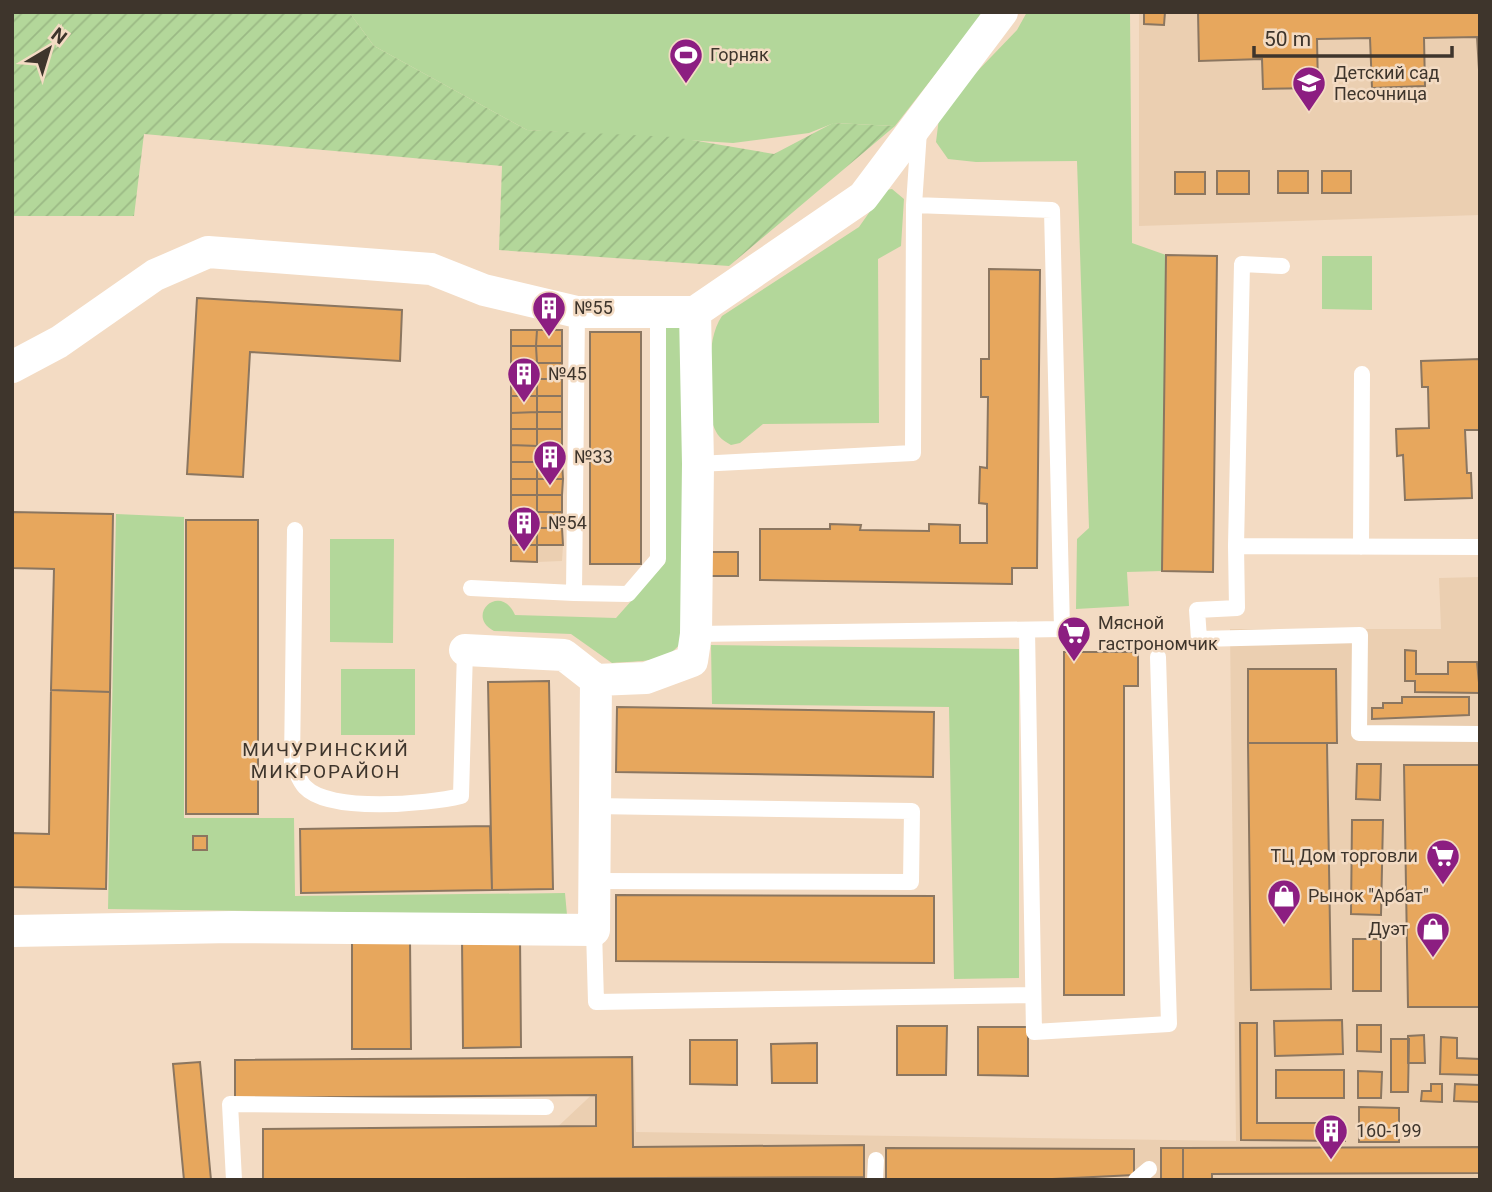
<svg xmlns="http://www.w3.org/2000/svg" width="1492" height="1192" font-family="Roboto,sans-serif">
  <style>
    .built { fill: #ebcfb1 }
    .green { fill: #b3d79a }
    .garden { fill: url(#garden-furrows) }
    .building { fill: #e7a75d; stroke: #8b7660; stroke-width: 2 }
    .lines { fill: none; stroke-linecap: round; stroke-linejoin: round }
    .lane { stroke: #fff; stroke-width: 16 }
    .street { stroke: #fff; stroke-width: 32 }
    .labels { text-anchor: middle; stroke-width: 5; stroke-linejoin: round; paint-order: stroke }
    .poi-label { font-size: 18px; fill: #3e352c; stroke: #f3dbc3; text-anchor: start }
    .neighbourhood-label { font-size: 19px; letter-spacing: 2px; fill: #3e352c; stroke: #f3dbc3 }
  </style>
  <defs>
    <pattern id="garden-furrows" width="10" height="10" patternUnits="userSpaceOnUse" patternTransform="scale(1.75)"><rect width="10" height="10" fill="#b3d79a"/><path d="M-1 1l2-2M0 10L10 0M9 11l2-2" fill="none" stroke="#9bb985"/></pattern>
  </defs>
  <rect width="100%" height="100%" fill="#f3dbc3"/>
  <path class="built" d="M1139 12H1480V215L1139 226Z
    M537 545H563L562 561 537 562Z
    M1480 577V1180H501L634 1055 636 1132 1236 1141 1230 629H1441L1439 578Z"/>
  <path class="green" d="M349 12H984L895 126 834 123 809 133 733 143 527 130 374 46Z
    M1027 12H1130L1132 243 1166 255 1162 571 1127 572 1129 606 1076 609 1077 539 1089 528 1077 161 976 162 948 159 936 142 940 110 1017 30Z
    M892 189 904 199 901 246 878 259 879 423 763 424 740 443 731 445C720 439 717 435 713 425 713 392 703 344 722 316L859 227 885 190Z
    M1322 256H1372V310L1322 309Z
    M685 325 683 638C671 665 638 660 612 663L571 634 494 631C464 615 501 582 515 615L616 618 665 563V326Z
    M116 514 184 517V818H294L295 896 565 893 567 915 108 909Z
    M330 539H394L393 643 330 642Z
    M711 645 1019 649V978L954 979 949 707 712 704Z
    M341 669H415V735H341Z"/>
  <path class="garden" d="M12 12H349L374 46 527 130 674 137 774 154 833 123 895 126 729 266 499 250 502 166 144 134 134 216H12Z"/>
  <path class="building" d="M1144 12H1165L1164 25 1144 24Z
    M1198 12H1480V86L1477 37 1424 38 1425 86 1372 88 1370 38 1317 39 1318 88 1263 89 1262 59 1199 61Z
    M1217 171H1249V194H1217Z
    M1278 171H1308V193H1278Z
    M1322 171H1351V193H1322Z
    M1175 172H1205V194H1175Z
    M1166 255 1217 256 1213 572 1162 571Z
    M989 269 1040 270 1037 568H1012V584L760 580V529H830V524L861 525 860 530 929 531V524L960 525V543H987V504L979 503 980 467 987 468 988 397H981V359H989Z
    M197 298 402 310 400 361 250 352 243 477 187 474Z
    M511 330H537L536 346H511Z
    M537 330H562V346H536Z
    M590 332H641V564H590Z
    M511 346H536L537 363H511Z
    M536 346H562V363H537Z
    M1480 359V430H1465L1467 473H1471L1472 498 1405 500 1403 455 1397 456 1396 429 1429 428 1428 387H1422L1421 361Z
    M511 363H537V379H511Z
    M537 363H562V379H537Z
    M511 379H537V396H511Z
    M537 379H562V396H537Z
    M511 396H537V412L511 413Z
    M537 396H562V412H537Z
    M537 412H562V429H537Z
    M537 412V429H511V413Z
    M511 429H537V446L511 445Z
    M537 429H562V446H537Z
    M511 445 537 446V462H511Z
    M537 446H562V462H537Z
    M511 462H537V479H511Z
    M537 462H562L563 479H537Z
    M511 479H537V495H511Z
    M537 479H563L562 495H537Z
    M511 495H537V512H511Z
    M537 495H562V512H537Z
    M12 512 113 514 110 692 51 690 54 569 12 568Z
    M511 512H537V528H511Z
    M537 512H562V528H537Z
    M186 520H258V814H186Z
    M511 528H537V545H511Z
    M537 528H562L563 545H537Z
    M511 545H537V562L511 561Z
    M710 552H738V576H710Z
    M1405 650 1416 651V674H1448V662H1477L1480 693 1415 692V681H1405Z
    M1064 652H1138V686H1124V995H1064Z
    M1248 669H1336L1337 743H1248Z
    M549 681 553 889 492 890 488 682Z
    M51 690 110 692 106 889 12 887V833L49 834Z
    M1402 697H1469V715L1372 719V708H1383V703H1402Z
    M617 707 934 712 933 777 616 772Z
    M1248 743H1327L1331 989 1251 990Z
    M1357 764H1381L1380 800 1356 799Z
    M1404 765H1480V1007H1408Z
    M1352 820H1383L1381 915 1351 914Z
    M490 826 492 890 301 893 300 829Z
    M193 836H207V850H193Z
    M616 895 934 896V963L616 961Z
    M520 937 521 1047 463 1048 462 938Z
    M352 939H410L411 1049H352Z
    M1353 939H1381V991H1353Z
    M1342 1020 1343 1054 1275 1056 1274 1021Z
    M1240 1023H1257V1123H1345V1141L1241 1140Z
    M1357 1025H1381V1052L1357 1051Z
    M897 1026H947L946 1075H897Z
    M978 1027H1028V1076L978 1075Z
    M1424 1035 1425 1063H1408V1036Z
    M1441 1037 1457 1038V1058L1480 1059V1075L1440 1074Z
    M1391 1039H1409L1408 1092H1391Z
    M690 1040H737V1085L690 1084Z
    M817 1043V1083H772L771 1044Z
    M632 1057 633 1147 864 1145V1177L263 1180V1129L596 1126V1095L235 1098V1060Z
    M200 1062 211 1180H184L173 1064Z
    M1276 1070H1344V1098H1276Z
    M1358 1071 1382 1072 1381 1098H1358Z
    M1431 1084H1442V1102L1421 1101 1422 1091H1431Z
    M1455 1084 1480 1085V1102L1454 1101Z
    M1359 1107 1399 1108V1142H1359Z
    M1480 1147V1173L1212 1174V1180H1183V1148Z
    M886 1148 1134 1149V1175L1032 1180H886Z
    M1161 1148H1183V1180H1161Z"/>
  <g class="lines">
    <path class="lane" d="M1282 266 1242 264 1236 546 1480 547
      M698 464 913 453 914 205 919 131
      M295 530 292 763C296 770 299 781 305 787 329 813 428 804 461 796L465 650
      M1236 546 1237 608 1197 610 1199 639 1360 635 1359 733 1480 734
      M1361 547 1362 374
      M471 588 574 593 577 312
      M574 593 628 594 658 559V312
      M1027 630 1034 1032 1169 1024 1158 657
      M696 634 1062 629 1052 210 914 205
      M593 881 911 882 912 811 594 806
      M594 930 596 1002 1033 995
      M234 1180 230 1104 546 1107
      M875 1180 876 1160
      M1136 1180 1149 1169"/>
    <path class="street" d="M12 367 59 342 155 275 208 252 431 269 484 290 577 312H695L863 197 1002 12
      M465 650 564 655 596 680
      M12 931 233 927 594 930 596 680 646 678 692 661 696 634 698 464 695 312"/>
  </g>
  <defs>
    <g id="stadium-pin" transform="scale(1.75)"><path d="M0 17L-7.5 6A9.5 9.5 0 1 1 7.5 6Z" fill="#8c1e81" stroke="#f3dbc3"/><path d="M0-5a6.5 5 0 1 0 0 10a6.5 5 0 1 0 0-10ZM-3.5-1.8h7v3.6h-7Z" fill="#fff"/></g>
    <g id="school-pin" transform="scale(1.75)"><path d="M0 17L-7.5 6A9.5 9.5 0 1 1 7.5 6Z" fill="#8c1e81" stroke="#f3dbc3"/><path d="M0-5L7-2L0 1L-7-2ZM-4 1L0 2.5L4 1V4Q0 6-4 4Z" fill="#fff"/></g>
    <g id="building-pin" transform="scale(1.75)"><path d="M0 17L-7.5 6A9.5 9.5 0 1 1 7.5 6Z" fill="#8c1e81" stroke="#f3dbc3"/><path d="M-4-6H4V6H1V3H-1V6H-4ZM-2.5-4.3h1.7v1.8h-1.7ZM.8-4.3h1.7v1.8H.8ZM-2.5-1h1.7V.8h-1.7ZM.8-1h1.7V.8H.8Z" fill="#fff"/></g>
    <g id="supermarket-pin" transform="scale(1.75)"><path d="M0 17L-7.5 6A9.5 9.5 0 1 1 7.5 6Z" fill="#8c1e81" stroke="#f3dbc3"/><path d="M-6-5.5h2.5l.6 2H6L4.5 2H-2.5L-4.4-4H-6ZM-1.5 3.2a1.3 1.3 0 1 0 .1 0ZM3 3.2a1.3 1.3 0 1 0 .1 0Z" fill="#fff"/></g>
    <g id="shop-pin" transform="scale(1.75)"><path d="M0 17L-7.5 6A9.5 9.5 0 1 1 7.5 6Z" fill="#8c1e81" stroke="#f3dbc3"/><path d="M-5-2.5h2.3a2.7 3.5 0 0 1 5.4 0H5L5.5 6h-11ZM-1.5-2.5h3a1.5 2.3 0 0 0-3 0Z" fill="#fff"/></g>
  </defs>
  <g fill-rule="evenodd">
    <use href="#stadium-pin" x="686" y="55"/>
    <use href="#school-pin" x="1309" y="83"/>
    <use href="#building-pin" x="549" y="308"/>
    <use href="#building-pin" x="524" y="374"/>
    <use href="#building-pin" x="550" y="457"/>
    <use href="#building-pin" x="524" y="523"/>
    <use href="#supermarket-pin" x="1074" y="633"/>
    <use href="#supermarket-pin" x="1443" y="856"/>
    <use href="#shop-pin" x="1284" y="896"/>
    <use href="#shop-pin" x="1433" y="929"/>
    <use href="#building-pin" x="1331" y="1131"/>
  </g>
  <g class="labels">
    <g class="poi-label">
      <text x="710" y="61">Горняк</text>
      <text x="1334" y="79">Детский сад<tspan x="1334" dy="21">Песочница</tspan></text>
      <text x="574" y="314">№55</text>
      <text x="548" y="380">№45</text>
      <text x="574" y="463">№33</text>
      <text x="548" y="529">№54</text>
      <text x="1098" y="629">Мясной<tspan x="1098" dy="21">гастрономчик</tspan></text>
      <text x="1418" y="862" text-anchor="end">ТЦ Дом торговли</text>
      <text x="1308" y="902">Рынок "Арбат"</text>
      <text x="1408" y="935" text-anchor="end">Дуэт</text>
      <text x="1356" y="1137">160-199</text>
    </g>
    <g class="neighbourhood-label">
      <text x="326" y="756">МИЧУРИНСКИЙ<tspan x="326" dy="22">МИКРОРАЙОН</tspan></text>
    </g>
  </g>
  <rect width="1492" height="1192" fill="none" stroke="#3e352c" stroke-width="28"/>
  <g transform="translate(49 49) rotate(38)" stroke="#f3dbc3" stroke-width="5" paint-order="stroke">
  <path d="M0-5L12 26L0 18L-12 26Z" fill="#3e352c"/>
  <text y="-10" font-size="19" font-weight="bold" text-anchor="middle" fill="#3e352c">N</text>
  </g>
  <path d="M1254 46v10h198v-10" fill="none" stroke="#3e352c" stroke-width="3.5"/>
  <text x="1264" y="46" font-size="21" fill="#3e352c" stroke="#f3dbc3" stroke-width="5" paint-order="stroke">50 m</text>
</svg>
